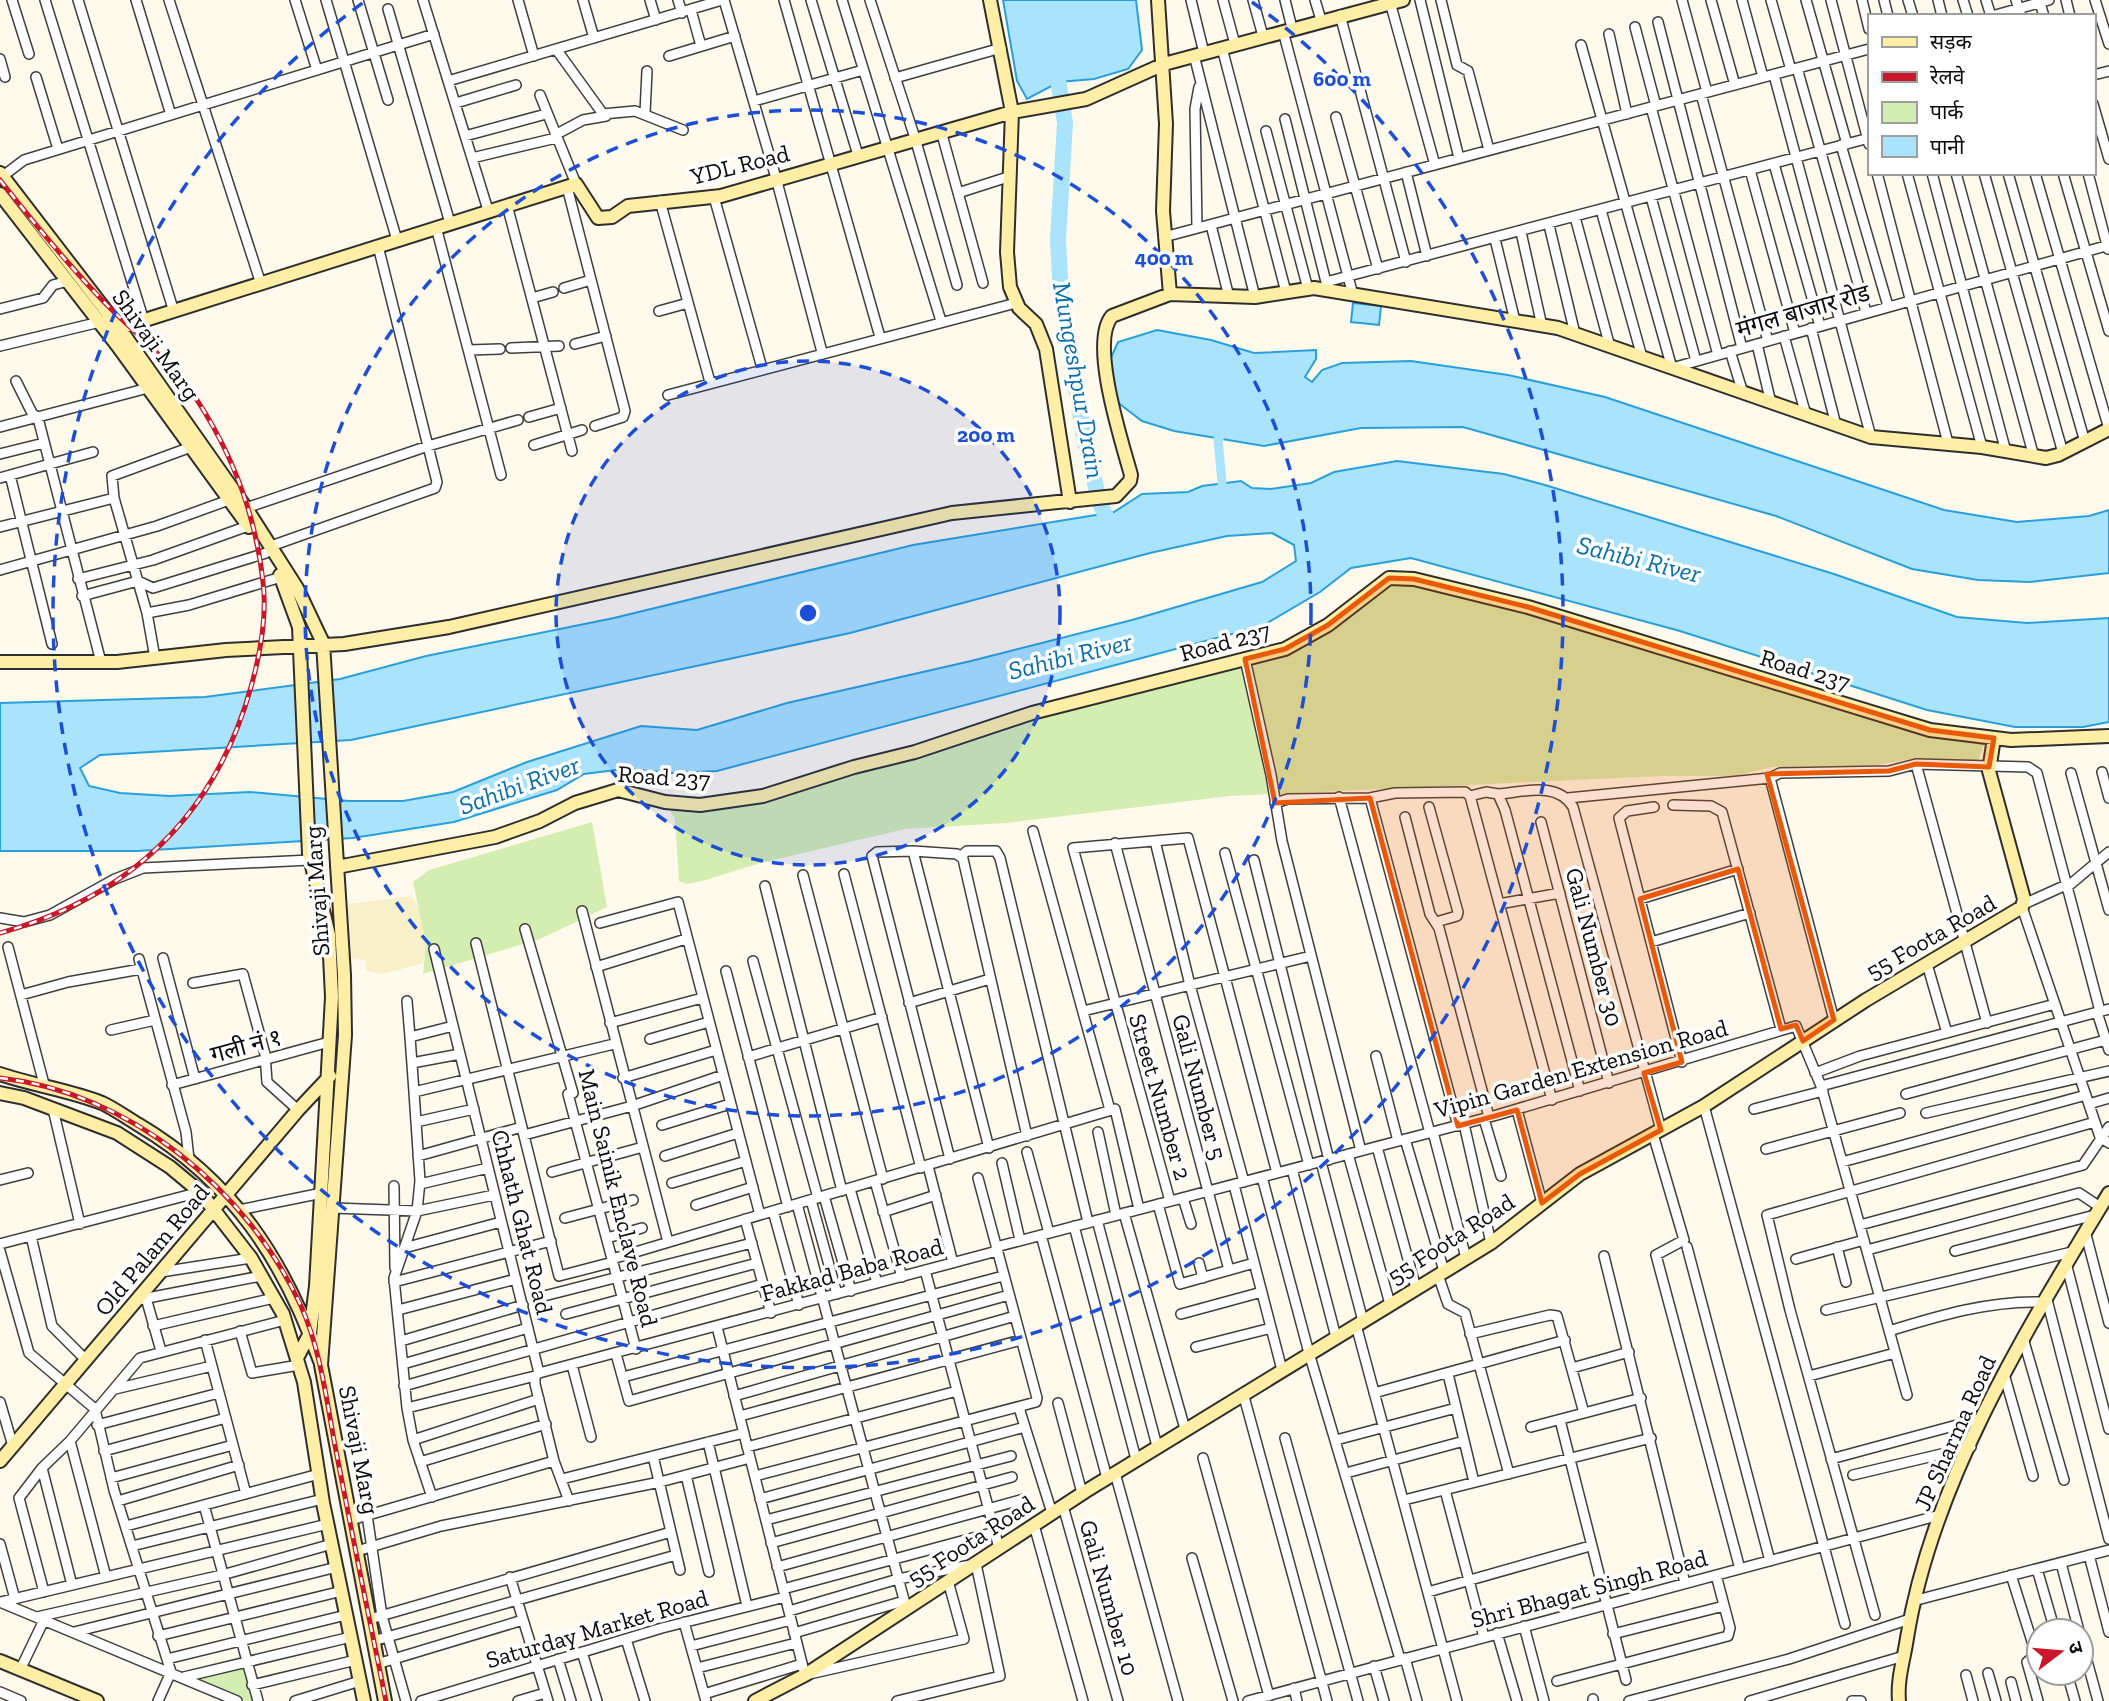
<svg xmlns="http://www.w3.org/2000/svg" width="2109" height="1701" font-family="'Zilla Slab','Noto Sans Devanagari',serif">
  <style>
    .farmland { fill: #f8f0c8 }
    .green { fill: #d4edb0 }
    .water { fill: #a9e3fc; stroke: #29a0da; stroke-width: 2; fill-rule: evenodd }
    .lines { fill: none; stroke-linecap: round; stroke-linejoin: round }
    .canal { stroke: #a9e3fc; stroke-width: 9 }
    .river { stroke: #a9e3fc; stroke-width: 16 }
    .street-casing { stroke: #3f3f3f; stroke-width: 12 }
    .secondary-casing { stroke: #2e2e2e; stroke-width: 16 }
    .street { stroke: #fff; stroke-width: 9 }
    .secondary { stroke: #ffefa6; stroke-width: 12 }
    .rail-casing { stroke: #c9172c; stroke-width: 5 }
    .rail { stroke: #fff; stroke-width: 2.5; stroke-dasharray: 8; stroke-linecap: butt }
    .marked { fill: #e8590c; fill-opacity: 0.2; stroke: #e8590c; stroke-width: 5; stroke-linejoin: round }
    .ring { fill: none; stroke: #1d4ed8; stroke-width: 3.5; stroke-dasharray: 12 9 }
    .labels { text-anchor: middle; stroke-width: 7; stroke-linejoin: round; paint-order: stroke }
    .street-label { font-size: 24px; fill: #0c0c0c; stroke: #fff }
    .water-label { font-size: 26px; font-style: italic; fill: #0a6fa9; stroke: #fff }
    .centre { fill: #1d4ed8; stroke: #fff; stroke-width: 3.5 }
    .ring-label { font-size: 21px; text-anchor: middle; font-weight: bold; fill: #1d4ed8; stroke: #fff; stroke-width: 7; stroke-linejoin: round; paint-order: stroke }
  </style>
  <rect width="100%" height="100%" fill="#fffaeb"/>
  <path class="farmland" d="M411 896 419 908 424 929 426 947 423 963 383 974 367 971 365 960 350 958 348 904Z"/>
  <path class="green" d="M1401 583 1518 610 1933 737 1985 741 1978 761 1910 759 1877 765 1772 767 1734 776H1661L1230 796 1006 823 905 829 757 864 706 880 687 884 679 881 675 819 667 805 706 808 1036 714 1285 656 1322 635 1388 586Z
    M592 822 607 907 540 939 423 974 426 942 413 882 429 870Z
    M244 1666 255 1701H246L194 1678Z"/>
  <path class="water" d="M1003 0H1136L1142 50 1128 69 1094 79 1059 82 1027 99 1017 81Z
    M1353 303 1381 306 1379 325 1351 322Z
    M1157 330 1211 340 1254 353 1316 350V359L1305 377 1312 382 1322 370 1342 363 1411 361 1508 375 1605 397 1944 510 2017 522 2089 516 2109 510V573L2030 582 1978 580 1912 569 1776 516 1463 427 1361 428 1264 446 1174 431 1142 421 1117 402 1110 360 1118 342Z
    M1397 461 1504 474 1545 485 1834 574 1957 617 2027 623 2109 618V722L2083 727H2015L1927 710 1680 631 1411 558 1351 568 1320 592 1262 626 717 771 673 773 624 769 584 774 557 790 454 822 353 838 137 851H0V703L205 697 340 679 426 656 614 618 913 545 1114 512 1142 494 1188 492 1202 486 1241 481 1252 488 1271 489 1311 483 1334 472ZM1272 533 1294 545 1296 561 1262 582 1132 620 971 661 787 703 697 730 641 726 527 762 453 792 403 801H349L250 792 169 796 120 793 89 786 80 768 100 755 351 740 850 633 1150 553 1227 536Z"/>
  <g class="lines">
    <path class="canal" d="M1222 483 1218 439 1224 431"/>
    <path class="river" d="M1055 61 1065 123 1058 240 1061 295 1085 443 1100 503 1112 530"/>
    <g class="street-casing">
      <path id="street" d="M12 0 29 54
        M45 0 144 321
        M78 0 174 312
        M136 0 171 115
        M169 0 261 284
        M295 0 317 70
        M326 0 397 240
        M358 0 388 100
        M423 0 488 210
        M518 0 534 56
        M583 0 594 38
        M650 0 656 20
        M678 0 682 13
        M724 0 776 178 822 352
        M784 0 880 337
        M811 0 858 155
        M842 0 941 321
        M870 0 915 138 957 285
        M1191 0 1204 53
        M1223 0 1235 44
        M1253 0 1263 36
        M1285 0 1292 28
        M1315 0 1321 20
        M1420 0 1459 158
        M1441 0 1457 65 1468 71 1489 150
        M1682 0 1707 92
        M1711 0 1735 85
        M1742 0 1763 77
        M1771 0 1791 70
        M1806 0 1847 144
        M1831 0 1869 144
        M1862 0 1869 29
        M1884 0 1888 16
        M1908 0 1913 16
        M1938 0 1942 16
        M1963 0 1968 16
        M1986 0 1991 16
        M2016 0 2021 16
        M2039 0 2044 16
        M2066 0 2070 16
        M2095 0 2109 44
        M1390 2 1435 165
        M388 9 450 223
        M691 10 701 46
        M1340 15 1406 262
        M1992 16 2049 0
        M1658 22 1742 348
        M1635 27 1656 106
        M1283 31 1353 295
        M1609 34 1627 114
        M1581 45 1672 368 2109 245
        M1222 48 1286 292
        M556 49 603 114 635 111 683 130
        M1194 55 1255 297
        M669 56 735 36
        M0 59 5 77
        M1797 68 1866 312
        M1774 75 1871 437
        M2093 75 2109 71
        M36 77 58 149
        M895 78 1001 48
        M448 81 722 0
        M1701 94 1768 341
        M540 95 576 184
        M754 101 863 70
        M456 103 516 85
        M2093 104 2109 159
        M1651 107 1718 355
        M645 113 647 71
        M1336 117 1378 269
        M1285 119 1327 286
        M941 131 983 283
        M1266 131 1308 289
        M555 135 583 120 606 116
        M465 136 546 114
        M1841 145 1888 306
        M472 158 556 138
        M1774 164 1820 326
        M1750 170 1795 333
        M1406 172 1427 256
        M1877 173 1948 443
        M1907 173 1982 447
        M1932 173 2006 452
        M1956 173 2034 457
        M1984 173 2063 453
        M2008 173 2085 442
        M2035 173 2109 429
        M2063 173 2109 331
        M2088 173 2108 249
        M3 176 24 160 434 34
        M567 187 625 411 623 417 595 426
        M958 193 1008 177
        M714 197 762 368
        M1651 197 1696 361
        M660 201 710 382
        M507 205 572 451
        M1601 210 1642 357
        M1575 217 1610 347
        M1211 225 1229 297
        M1549 225 1575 334
        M436 227 501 475
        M1197 228 1195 109 1199 87
        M1521 232 1542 326
        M1164 237 1869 49
        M1495 239 1515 321
        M1326 282 1869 138
        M564 288 591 280
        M532 298 553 292
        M0 309 43 298 53 285 68 281
        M659 311 688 303
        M1811 328 1836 425
        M1784 336 1806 415
        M575 344 606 336
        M1757 344 1771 403
        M0 346 104 321
        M511 348 559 346
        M469 350 500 349
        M1730 351 1743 393
        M16 381 32 413 38 418 101 662
        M668 395 1016 303
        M529 417 561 408
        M0 427 148 388
        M534 445 582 430
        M0 454 44 443
        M10 475 52 644
        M0 478 93 452
        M246 508 428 446 518 420
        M0 527 114 498
        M271 546 435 488 437 482 378 246
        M0 570 157 526 229 500
        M78 579 153 560 248 526
        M82 596 138 581 153 588 266 553
        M147 613 189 605 281 577
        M155 658 147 613 114 498 112 476 191 447
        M1245 659 1271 775 1282 841 1361 1151
        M2102 772 2109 798
        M2071 773 2109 910
        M1498 794C1524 792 1557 781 1573 807L1661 1130
        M1470 796 1552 1100
        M1339 797 1430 1133
        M1370 798 1395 793 1465 792 1470 796 1486 792 1498 794 1505 810 1580 1091
        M1568 798 1770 778
        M1275 803 1288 799 1370 798 1458 1126
        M1673 805 1711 806 1722 812 1781 1029
        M1429 807 1458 912 1457 916 1436 922
        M1654 807 1627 811 1619 818 1682 1062
        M1405 817 1430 914 1439 928 1489 1117
        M1541 822 1609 1083
        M1033 831 1110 1110
        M1155 841 1190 985 1244 1182
        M1115 843 1229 1270
        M913 851 877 852 872 856 950 1159
        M1225 853 1309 1165
        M961 856 967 851H996L1000 858 1088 1222
        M1254 860 1329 1160
        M844 874 921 1168
        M803 875 883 1179
        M765 886 842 1191
        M2066 888 2109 852
        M1640 899 1738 869
        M1499 904 1560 893
        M2024 904 2066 885
        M2022 907 2100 1137 2109 1143
        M582 911 668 1242
        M0 918 24 922 50 915 115 879 143 868 310 860
        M600 923 678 902 760 1215
        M525 929 573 1093 568 1094 636 1349
        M1651 942 1750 913
        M476 943 559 1276 613 1262
        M8 947 44 1084
        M434 949 539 1373 535 1376V1384L554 1461 569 1501
        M163 958 195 1079
        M139 959 186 1132 189 1159
        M753 961 818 1198
        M1927 964 1947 1033
        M596 967 686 939
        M726 971 788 1207
        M193 983 243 974 265 1054 267 1082 298 1110
        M21 995 68 982 141 969
        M407 1001 410 1037
        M909 1003 990 979
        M1083 1011 1311 956
        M2097 1012 2109 1050
        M1834 1020 1770 778 1780 773 1889 771 1916 764
        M610 1023 702 998
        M1987 1023 1916 764 2028 767 2037 773 2100 1011
        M111 1030 155 1020
        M650 1039 709 1022
        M1376 1056 1398 1141
        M748 1057 882 1017
        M412 1063 460 1054
        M1815 1073 1860 1056 2055 1004
        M623 1078 716 1050
        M172 1085 329 1042
        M1821 1086 2109 1009
        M414 1092 410 1037 453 1026
        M1906 1094 2109 1039
        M2089 1104 2109 1098
        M1704 1106 1845 1624
        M53 1109 80 1224
        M1754 1109 1823 1091
        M1517 1110 1542 1203
        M1926 1113 2109 1071
        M1484 1119 1501 1176
        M416 1122 474 1109
        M1464 1124 1491 1243
        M662 1125 730 1104
        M1098 1132 1116 1215
        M1433 1132 1466 1258
        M1653 1134 1684 1240 1656 1255 1740 1569
        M524 1135 632 1106 723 1075
        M1405 1139 1444 1271
        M1377 1147 1416 1288
        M989 1148 913 851 957 854 963 859 1027 1136
        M1766 1149 1900 1113
        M1027 1152 1049 1233
        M1348 1154 1390 1304
        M418 1156 522 1127
        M665 1156 738 1133
        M1321 1162 1363 1321
        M1842 1162 2086 1095
        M1002 1163 1020 1240
        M928 1166 953 1263
        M1292 1169 1336 1337
        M552 1172 643 1147
        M1262 1177 1309 1353 1400 1659
        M978 1178 1037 1398 1036 1402 1021 1406 1020 1411 1052 1513
        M0 1180 28 1173
        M875 1181 902 1277
        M672 1183 746 1161
        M420 1184 488 1168
        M1234 1185 1282 1370
        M394 1186 395 1268
        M850 1189 877 1283
        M824 1196 851 1291
        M1183 1198 1191 1224
        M811 1200 837 1294
        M1170 1201 1073 848 1188 838 1277 1173
        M797 1204 906 1607
        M1158 1204 1180 1284 1254 1263
        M696 1205 753 1187
        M333 1208 417 1211 494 1195
        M239 1210 322 1193
        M773 1211 799 1305
        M883 1212 936 1195
        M1124 1213 1185 1429
        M565 1218 633 1200
        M745 1219 771 1313
        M1097 1220 1157 1446
        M1860 1225 2083 1165 2109 1127
        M1074 1226 1136 1459
        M2085 1231 2109 1323
        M1041 1235 1107 1478
        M31 1236 52 1326 86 1360
        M607 1238 642 1228
        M0 1244 200 1192
        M996 1247 1497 1115 1796 1026 1821 1086 1907 1395
        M1687 1247 1770 1561
        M1837 1247 1846 1282
        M404 1248 501 1222
        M1867 1250 2079 1193 2100 1207
        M0 1251 29 1353 95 1409 114 1490 171 1672 158 1701
        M1955 1251 2095 1215
        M1604 1256 1685 1583
        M612 1259 1115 1109 1139 1209
        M1796 1259 1864 1240
        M1199 1263 1203 1278
        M2066 1263 2109 1429
        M925 1270 999 1548
        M161 1272 251 1258
        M1438 1275 1448 1304 1465 1313 1509 1474
        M394 1282 551 1241
        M544 1296 752 1243
        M2046 1296 2109 1539
        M146 1298 161 1351
        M137 1300 261 1276
        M398 1310 516 1279
        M1826 1310 2072 1252
        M566 1314 757 1263
        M1181 1314 1262 1292
        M1356 1325 1457 1701
        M153 1326 274 1298
        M717 1327 805 1675 964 1639 948 1581
        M240 1331 252 1373 299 1365
        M1889 1331C1941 1315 1988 1301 2041 1302
        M1470 1334 1550 1315 1557 1316 1584 1413
        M2023 1338 2064 1480
        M205 1340 246 1494
        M401 1341 523 1305
        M1196 1347 1271 1328
        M616 1354 629 1401 1009 1295
        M403 1364 528 1328
        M572 1365 591 1437
        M1572 1368 1629 1352
        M539 1373 997 1251
        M1448 1374 1474 1482
        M2004 1374 2033 1476
        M1809 1376 1895 1353
        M623 1377 1003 1276
        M404 1386 763 1284
        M115 1389 212 1366
        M1243 1393 1327 1701
        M1374 1393 1565 1340
        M734 1396 1015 1316
        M0 1402 13 1446
        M1058 1403 1082 1493
        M407 1408 535 1376
        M740 1416 1021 1340
        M1560 1420 1626 1680
        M97 1425 219 1393
        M1531 1427 1641 1398
        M1285 1438 1358 1701
        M413 1440 539 1399
        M1336 1440 1456 1408
        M70 1441 106 1577
        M708 1442 747 1606
        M747 1447 957 1391
        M104 1451 226 1418
        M653 1456 680 1570
        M1203 1458 1269 1696
        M1831 1459 1983 1418
        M420 1462 546 1424
        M42 1468 72 1585
        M1115 1473 1178 1701
        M1346 1473 1464 1441
        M686 1475 709 1572
        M1853 1475 1971 1447
        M755 1476 1021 1406
        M111 1478 233 1445
        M562 1479 744 1433
        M1445 1490 1484 1637
        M432 1497 413 1440 407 1408 394 1278 417 1211 420 1181 414 1092 614 1044
        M760 1499 1025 1427
        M1404 1500 1651 1438
        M118 1501 239 1465
        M204 1505 258 1701
        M1063 1506 1118 1701
        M367 1515 382 1616 406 1701
        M351 1520 554 1461
        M766 1520 1011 1456
        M1034 1525 1083 1701
        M126 1526 319 1474
        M771 1543 1012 1477
        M0 1544 15 1599
        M132 1546 323 1499
        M357 1551 441 1526 660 1482 750 1458
        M2089 1555 2109 1632
        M1192 1558 1233 1701
        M2061 1563 2079 1631
        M777 1567 1024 1499
        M2037 1569 2055 1631
        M2011 1575 2036 1654 2027 1662 2038 1701
        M510 1577 548 1701
        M783 1589 995 1532
        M44 1592 19 1498 42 1468 70 1441 140 1358 285 1320
        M1428 1592 1590 1546
        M1913 1601 2109 1550
        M0 1602 237 1701
        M1 1602 328 1524
        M789 1611 898 1579 976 1564 1000 1676 897 1701
        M1875 1615 1790 1310 1767 1215 2095 1122
        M37 1617 222 1575 332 1544
        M370 1619 671 1532
        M684 1622 706 1701
        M1524 1626 1544 1701
        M74 1632 337 1567
        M794 1633 904 1601
        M1497 1633 1517 1701
        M1613 1634 1724 1606
        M158 1636 342 1591
        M626 1639 645 1701
        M2081 1639 2098 1701
        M373 1641 676 1555
        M691 1646 791 1620
        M582 1652 597 1701
        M1405 1658 1417 1701
        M167 1659 346 1615
        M558 1659 571 1701
        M377 1664 523 1620
        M1374 1666 1384 1701
        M697 1668 796 1643
        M20 1670 44 1620
        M1988 1673 1996 1701
        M2067 1673 2075 1701
        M1966 1675 1973 1701
        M184 1677 351 1637
        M1557 1681 1728 1636 1730 1628 1716 1575
        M2011 1682 2016 1701
        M252 1685 356 1660
        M1294 1688 1297 1701
        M0 1692 21 1701
        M704 1694 802 1664
        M1593 1699V1701
        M295 1701 360 1681
        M421 1701 662 1628 785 1597
        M518 1701 545 1693
        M1248 1701 1940 1515
        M1629 1701 1789 1659 1910 1619
        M1750 1701 1904 1656
        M1852 1701H1861"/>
    </g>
    <g class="secondary-casing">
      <path id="secondary" d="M990 0 1012 112 1007 252 1010 287 1019 308 1036 324 1046 349 1070 502
        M1158 0 1166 124 1163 211 1170 294
        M0 173 120 329 246 508 297 588 323 643 344 975 345 1035 321 1365 385 1701
        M0 194 117 345 249 527
        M107 332 576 184 598 218 612 217 628 206 721 196 1012 112 1086 99 1164 64 1403 0
        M280 575 299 627 309 854 329 935 332 997 316 1286 310 1333 297 1358
        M0 662H117L226 650 344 644 449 627 952 513 1116 496 1130 481 1131 475C1122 442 1089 342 1112 316L1170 294 1255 297 1314 288 1558 328 1871 437 1982 447 2046 458 2058 455 2109 429
        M337 867 495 837 540 821 575 803 618 790 665 802 700 805 763 796 854 767 915 752 1032 713 1285 649 1328 625 1389 578 1414 579 1528 607 1930 730 2011 740 2109 736
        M0 1074C32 1085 69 1090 102 1103 115 1109 127 1118 139 1125 233 1181 284 1260 320 1361
        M0 1093 24 1098 117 1133 170 1167 200 1192 251 1258 283 1314 304 1382 323 1503 364 1701
        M0 1461 298 1110 330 1076
        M0 1661 97 1701
        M755 1701 805 1675 1086 1491 1491 1243 1580 1174 1704 1106 1866 1000 2022 907 2024 899 1989 771 1994 738
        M1899 1701C1897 1679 1904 1659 1907 1638 1932 1481 2028 1327 2109 1193"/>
    </g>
    <use href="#street" class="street"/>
    <use href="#secondary" class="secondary"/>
    <g class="rail-casing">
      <path id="rail" d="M0 180C34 223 68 265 106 304 134 332 177 368 197 400 233 455 256 517 263 582 267 615 260 655 251 687 215 816 129 897 0 933
        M0 1078C129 1092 248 1190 301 1306 322 1353 327 1406 337 1456 353 1538 369 1619 386 1701"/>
    </g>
    <use href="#rail" class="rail"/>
  </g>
  <path class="marked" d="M1389 578 1414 579 1528 607 1930 730 1994 738 1989 767 1916 764 1889 771 1767 774 1834 1020 1803 1041 1796 1025 1781 1029 1738 869 1640 899 1682 1062 1644 1073 1661 1130 1580 1174 1542 1203 1517 1110 1458 1126 1370 798 1275 803 1245 659 1285 649 1328 625Z"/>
  <circle cx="808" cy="613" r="252" fill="#1d4ed8" fill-opacity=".12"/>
  <g class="ring">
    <circle cx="808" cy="613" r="252"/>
    <circle cx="808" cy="613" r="503"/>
    <path d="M1252 2A755 755 0 1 1 364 2"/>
  </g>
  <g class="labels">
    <g class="street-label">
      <text transform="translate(740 165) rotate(-14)" y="8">YDL Road</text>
      <text transform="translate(1803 311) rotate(-16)" y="8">मंगल बाजार रोड</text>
      <text transform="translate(156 345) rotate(54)" y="8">Shivaji Marg</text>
      <text transform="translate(1225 642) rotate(-15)" y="8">Road 237</text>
      <text transform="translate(1805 670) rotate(17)" y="8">Road 237</text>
      <text transform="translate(664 777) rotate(4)" y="8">Road 237</text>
      <text transform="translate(317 891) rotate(-94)" y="8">Shivaji Marg</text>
      <text transform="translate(1931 937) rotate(-30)" y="8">55 Foota Road</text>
      <text transform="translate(1594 947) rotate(75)" y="8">Gali Number 30</text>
      <text transform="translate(246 1046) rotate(-15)" y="8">गली नं १</text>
      <text transform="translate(1581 1069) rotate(-16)" y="8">Vipin Garden Extension Road</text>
      <text transform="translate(1199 1087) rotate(75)" y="8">Gali Number 5</text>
      <text transform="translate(1160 1097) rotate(74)" y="8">Street Number 2</text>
      <text transform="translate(618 1198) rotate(76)" y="8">Main Sainik Enclave Road</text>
      <text transform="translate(522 1222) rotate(76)" y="8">Chhath Ghat Road</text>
      <text transform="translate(1451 1239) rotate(-33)" y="8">55 Foota Road</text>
      <text transform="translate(152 1250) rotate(-50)" y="8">Old Palam Road</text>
      <text transform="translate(852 1270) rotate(-15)" y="8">Fakkad Baba Road</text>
      <text transform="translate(1955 1433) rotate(-66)" y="8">JP Sharma Road</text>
      <text transform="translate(359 1450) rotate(79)" y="8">Shivaji Marg</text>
      <text transform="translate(971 1541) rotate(-33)" y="8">55 Foota Road</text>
      <text transform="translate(1589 1589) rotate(-15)" y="8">Shri Bhagat Singh Road</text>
      <text transform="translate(1109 1598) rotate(74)" y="8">Gali Number 10</text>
      <text transform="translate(597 1629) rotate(-16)" y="8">Saturday Market Road</text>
    </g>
    <g class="water-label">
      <text transform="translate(1079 380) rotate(80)" y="9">Mungeshpur Drain</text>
      <text transform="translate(1639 559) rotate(14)" y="9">Sahibi River</text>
      <text transform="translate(1070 656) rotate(-14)" y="9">Sahibi River</text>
      <text transform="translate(519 785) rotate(-20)" y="9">Sahibi River</text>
    </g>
  </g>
  <circle cx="808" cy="613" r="10" class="centre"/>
  <g class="ring-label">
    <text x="1342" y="86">600 m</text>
    <text x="1164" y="265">400 m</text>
    <text x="986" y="442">200 m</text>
  </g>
  <rect x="1868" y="14" width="228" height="161" fill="#ffffff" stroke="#9e9e9e" stroke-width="2"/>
  <rect x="1882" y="37" width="35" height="10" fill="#ffefa6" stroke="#9e9e9e" stroke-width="2"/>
  <text x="1930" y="49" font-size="21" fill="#0c0c0c">सड़क</text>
  <rect x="1882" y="72" width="35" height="10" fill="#c9172c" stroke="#9e9e9e" stroke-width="2"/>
  <text x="1930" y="84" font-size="21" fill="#0c0c0c">रेलवे</text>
  <rect x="1882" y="102" width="35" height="21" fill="#d4edb0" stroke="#9e9e9e" stroke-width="2"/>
  <text x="1930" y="119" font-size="21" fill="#0c0c0c">पार्क</text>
  <rect x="1882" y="136" width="35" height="21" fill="#a9e3fc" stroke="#9e9e9e" stroke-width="2"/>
  <text x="1930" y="154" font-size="21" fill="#0c0c0c">पानी</text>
  <g transform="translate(2060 1652) rotate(74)"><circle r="33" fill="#ffffff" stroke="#9e9e9e" stroke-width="2"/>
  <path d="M0-5L12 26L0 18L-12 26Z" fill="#c9172c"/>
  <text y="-10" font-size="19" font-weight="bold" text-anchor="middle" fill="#0c0c0c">उ</text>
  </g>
</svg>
